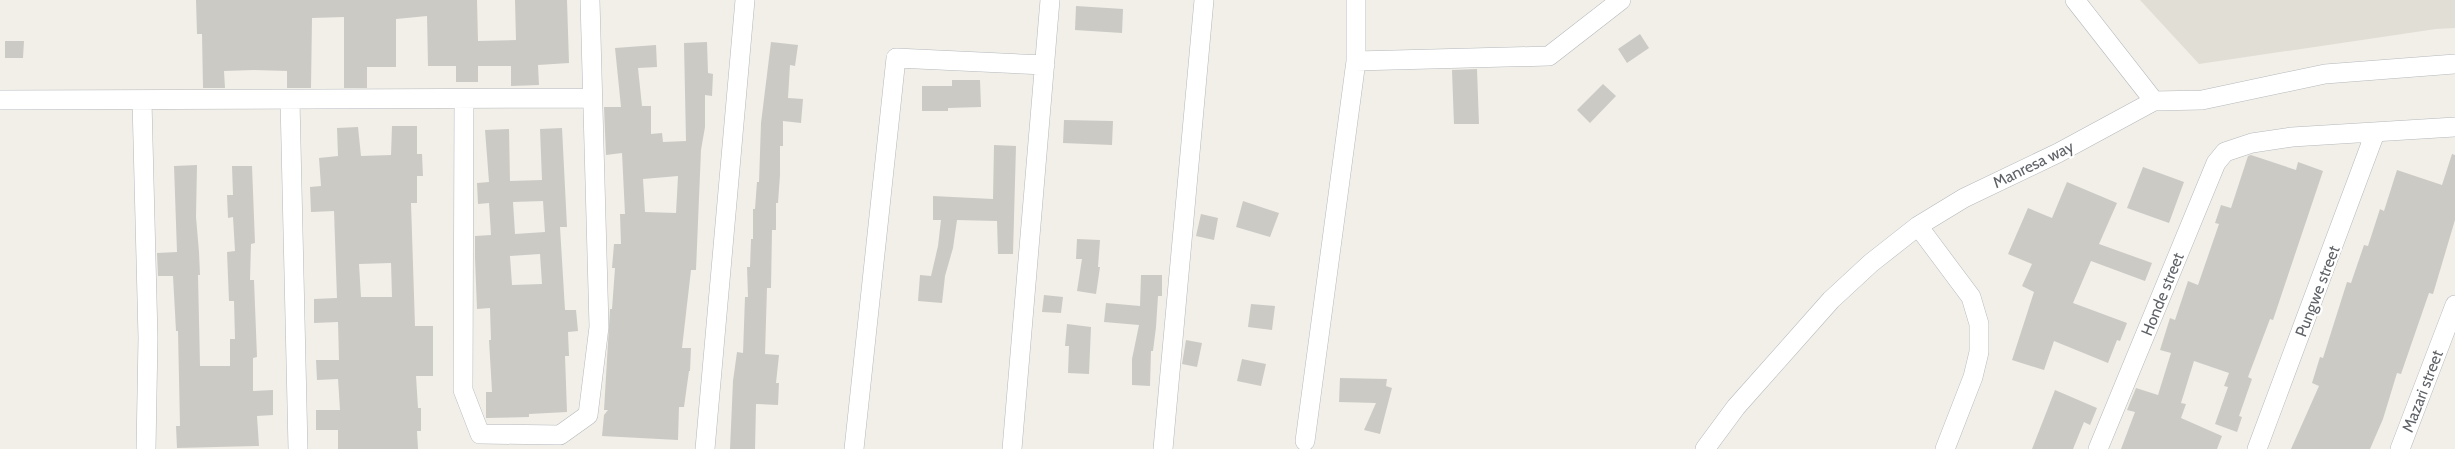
<svg xmlns="http://www.w3.org/2000/svg" width="2455" height="449" font-family="Cabin,sans-serif">
  <style>
    .education { fill: #e1ded6 }
    .building { fill: #cccac5; fill-rule: evenodd }
    .lines { fill: none; stroke-linecap: round; stroke-linejoin: round }
    .minor-casing { stroke: #b5b8bc; stroke-width: 20 }
    .minor { stroke: #fff; stroke-width: 19 }
    .labels { text-anchor: middle; stroke-width: 4.5; stroke-linejoin: round; paint-order: stroke }
    .street-label { font-size: 16px; fill: #5f6368; stroke: #fff }
  </style>
  <rect width="100%" height="100%" fill="#f1efe8"/>
  <path class="education" d="M2140 0H2455V28L2436 29 2199 64Z"/>
  <path class="building" d="M196 0H477L478 41 516 40 515 0H567L569 63 538 65 539 85 511 86V66H478V82H456V66H428L427 16 396 19V67H367V88H344V17L312 18 311 88H287V71L254 70 224 71 225 88H203L202 34H197Z
    M1076 6 1123 9 1122 33 1075 30Z
    M1640 34 1649 48 1627 63 1618 49Z
    M5 41H24L23 58H5Z
    M707 42 708 73 713 74 712 96 705 95V127L701 150 696 270H691L682 348H691L690 371H689L684 407H679L678 440 602 436 604 415 608 410H604L610 309H612L615 268H612L614 244H621L620 214H625L622 153 606 155 604 107H621L615 48 656 45 657 67 638 68 642 106H651V134L662 133 663 142 686 141 684 43ZM678 176 676 213 645 212 643 179Z
    M771 42 798 45 795 66 790 65 788 98 803 99 801 123 783 121V146H780V175L778 203H776V230H772L771 288H767L765 354 779 355 776 383H779L778 405 756 404 755 449H730L733 381 737 352 743 353 745 297H748L747 267H750L751 239H753V209H755L757 182H759L761 123Z
    M1477 69 1479 124H1454L1452 70Z
    M952 80H980L981 107 948 108V111H922V86H952Z
    M1603 84 1616 96 1590 123 1577 110Z
    M1064 120 1113 121 1112 145 1063 143Z
    M392 126H417V154H422L423 176H417V203H411L415 326H433V376H416L418 408H421V431H417L418 449H338V430H316V410H340L338 379 317 380 316 360H339L338 322 314 323V299L337 298 334 211 311 212 310 187 321 186 319 158 338 156 337 128 358 127 361 156 391 155ZM391 263 392 297H361L359 264Z
    M562 128 567 227H560L565 310H576L578 331 568 332 569 356H565L567 412 529 414V417L486 418V392H492L489 340H491L490 308 477 309 475 258V236L491 235 489 203 478 204 477 183 489 182 485 130 509 129 510 181 542 180 540 129ZM543 201 545 232 515 234 513 202ZM540 254 542 284 512 285 510 256Z
    M994 145 1016 146 1013 254H998L997 221 957 220 953 248 945 276 942 303 918 301 920 275 931 276 938 246 941 220H933V196L993 199Z
    M2452 154 2455 155V220L2433 294 2429 293 2401 374 2397 373 2383 419 2370 449H2291L2319 386 2312 383 2320 357 2323 358 2347 282 2351 283 2364 245 2368 246 2380 209 2384 211 2397 170 2442 185Z
    M2251 155 2296 170 2298 162 2323 171 2273 320 2270 319 2248 377 2252 379 2239 416 2242 417 2237 432 2215 424 2228 387 2224 386 2229 373 2194 361 2181 403 2186 404 2181 418 2222 436 2217 449H2121L2135 412 2127 410 2136 388 2158 395 2171 353 2160 350 2170 318 2175 320 2188 281 2198 285 2219 224 2215 223 2221 205 2231 208 2248 156Z
    M197 165 196 217 199 252 200 275H198L200 366H230V339H235L234 301H229L227 252 235 251 233 217 228 218 227 195H233L232 166H252L255 243 251 244 250 280H254L257 357 253 358V391L273 390V415L257 416 259 446 177 448 176 426H180L178 331H176L173 276H158L157 253 177 252 174 166Z
    M2143 167 2184 182 2169 223 2127 208Z
    M2067 182 2117 203 2099 244 2152 263 2145 281 2091 261 2073 303 2127 323 2120 341 2117 340 2108 363 2054 341 2044 370 2012 360 2034 292 2022 286 2032 264 2008 254 2028 208 2052 218Z
    M1243 201 1279 213 1270 237 1236 227Z
    M1201 214 1218 218 1214 240 1196 236Z
    M1077 239 1100 240 1098 267H1100L1096 294 1077 291 1082 259H1076Z
    M1141 275H1162V296H1158L1156 327 1153 351H1151L1150 386 1132 385V359L1139 325 1104 322 1106 303 1140 306Z
    M1044 295 1063 297 1061 313 1042 312Z
    M1251 304 1275 306 1272 330 1248 327Z
    M1067 324 1091 327 1089 374 1068 373 1069 346H1065Z
    M1186 340 1202 343 1197 367 1182 364Z
    M1242 359 1266 364 1261 386 1237 381Z
    M1340 378 1387 379 1386 386 1392 388 1380 434 1364 430 1376 403 1339 402Z
    M2055 390 2097 408 2090 425 2084 422 2073 449H2032Z"/>
  <g class="lines">
    <g class="minor-casing">
      <path id="minor" d="M2075 0 2154 101
        M1356 61 1549 56 1621 0
        M464 99 463 390 480 434 560 435 588 415 599 327 590 0
        M0 100 592 98
        M290 100 298 449
        M142 101 148 338 146 449
        M1918 226 1971 297 1979 324V352L1973 377 1945 449
        M1305 441 1356 61V0
        M705 449 745 0
        M854 449 896 58 1045 65
        M1012 449 1050 0
        M1163 449 1204 0
        M1705 449 1736 407 1831 300 1871 263 1918 226 1964 198 2058 153 2154 101 2202 100 2325 74 2455 64
        M2098 449 2216 163 2225 152 2252 143 2292 137 2455 127
        M2257 449 2375 133
        M2400 449 2455 305"/>
    </g>
    <use href="#minor" class="minor"/>
  </g>
  <g class="labels">
    <g class="street-label">
      <text transform="translate(2033 164) rotate(-26)" y="6">Manresa way</text>
      <text transform="translate(2317 291) rotate(-69)" y="6">Pungwe street</text>
      <text transform="translate(2162 294) rotate(-68)" y="6">Honde street</text>
      <text transform="translate(2422 391) rotate(-69)" y="6">Mazari street</text>
    </g>
  </g>
</svg>
